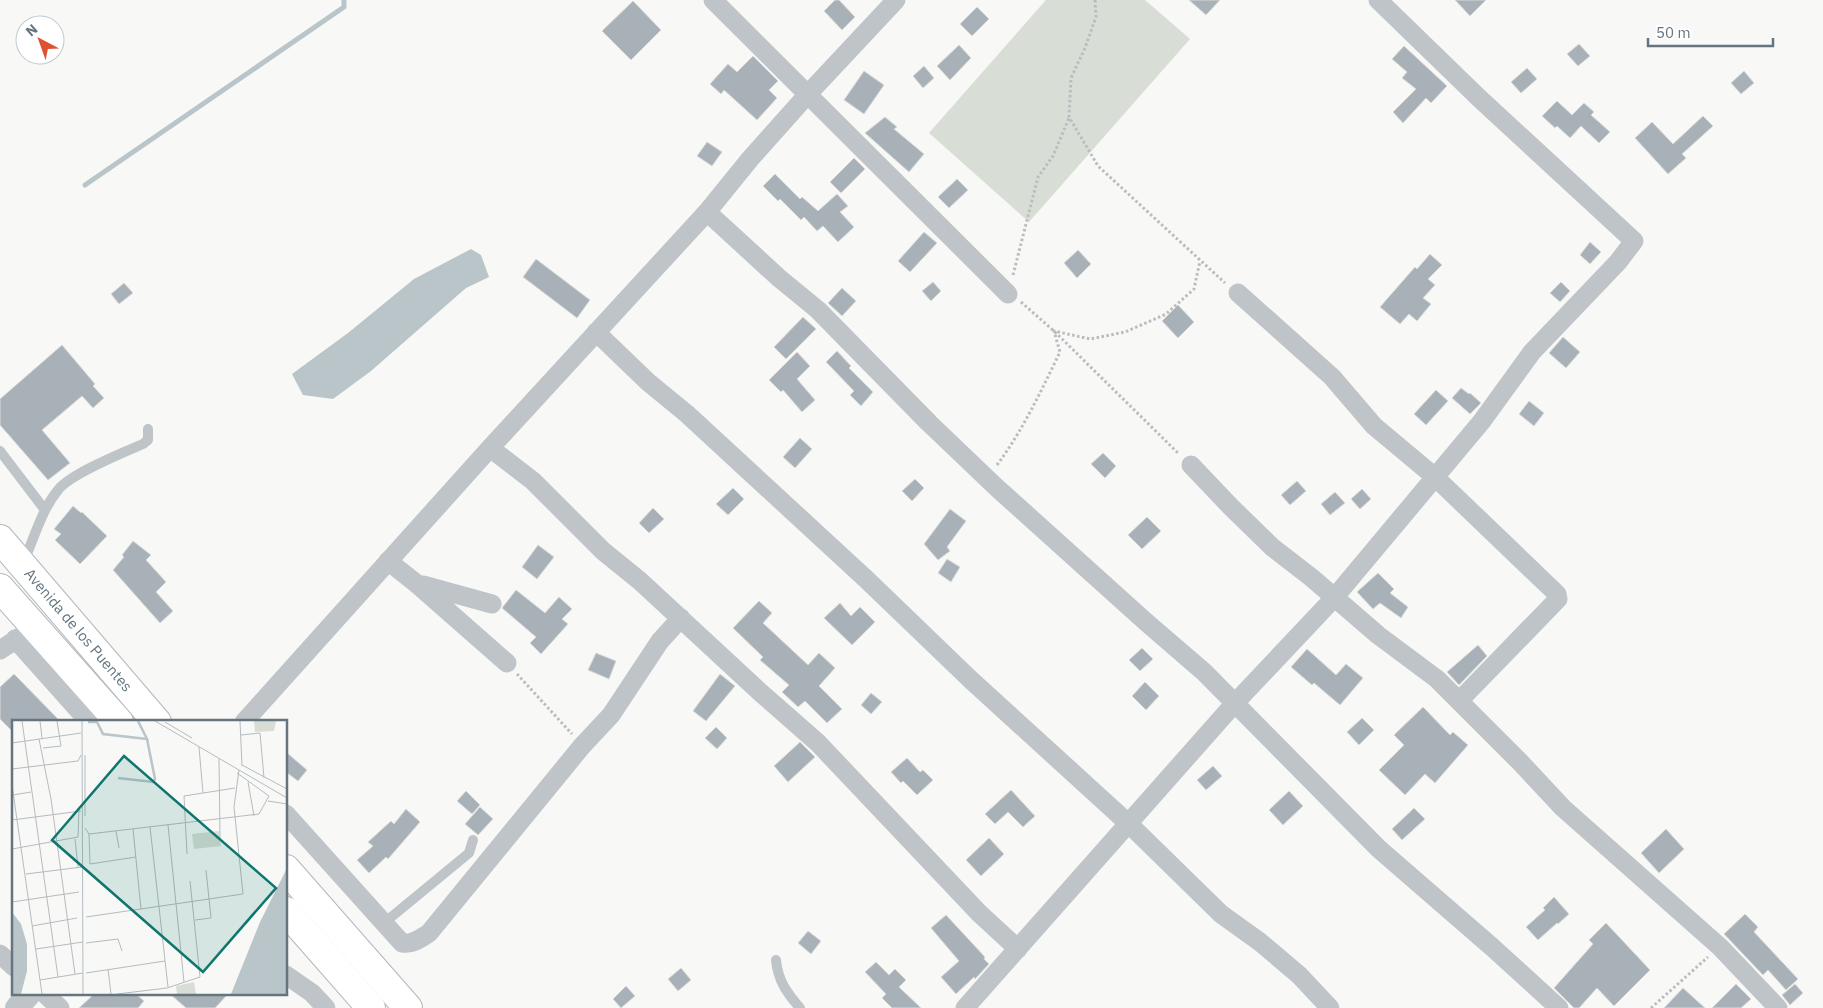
<svg xmlns="http://www.w3.org/2000/svg" width="1823" height="1008" font-family="'IBM Plex Sans',sans-serif">
  <style>
    .green { fill: #d8ddd5 }
    .water { fill: #b9c5c9 }
    .lines { fill: none; stroke-linecap: round; stroke-linejoin: round }
    .stream { stroke: #b9c5c9; stroke-width: 5 }
    .building { fill: #a8b1b7; stroke: #dadad8 }
    .primary-casing { stroke: #b3b8bc; stroke-width: 30 }
    .path { stroke: #babdc0; stroke-width: 3; stroke-dasharray: 2.5 2.5; stroke-linecap: butt }
    .service { stroke: #bfc4c8; stroke-width: 10 }
    .minor { stroke: #bfc4c8; stroke-width: 19 }
    .tertiary { stroke: #bfc4c8; stroke-width: 24 }
    .primary { stroke: #fff; stroke-width: 28 }
    .labels { text-anchor: middle; stroke-width: 5; stroke-linejoin: round; paint-order: stroke }
    .street-label { font-size: 15px; fill: #647580; stroke: #fff }
    .inset-river { fill: none; stroke: #b9c5c9; stroke-width: 2.5 }
    .inset-road { fill: none; stroke: #b4bcc0; stroke-width: 1 }
    .view { fill: #0f766e; fill-opacity: 0.15; stroke: #0f766e; stroke-width: 2.5 }
    .inset-edge { fill: none; stroke: #647580; stroke-width: 2.5 }
  </style>
  <rect width="100%" height="100%" fill="#f8f8f6"/>
  <path class="green" d="M1046 0H1145L1190 39 1029 222 929 133Z"/>
  <path class="water" d="M471 249 481 255 489 277 466 288 371 371 333 399 303 395 292 374 348 333 414 279Z"/>
  <g class="lines">
    <path class="stream" d="M85 185 344 7V0"/>
  </g>
  <path class="building" d="M835 0H839L855 17 842 30 824 11Z
    M1189 0H1220L1206 15Z
    M1455 0H1486L1470 16Z
    M633 1 661 30 631 60 602 31Z
    M977 7 989 19 972 36 960 24Z
    M1579 44 1590 56 1578 66 1567 54Z
    M959 45 971 58 950 80 937 66Z
    M1404 46 1447 86 1431 103 1426 98 1403 123 1393 112 1416 89 1402 78 1407 72 1392 59Z
    M753 56 778 81 769 90 777 98 757 120 724 90 721 94 710 84 728 64 737 72Z
    M924 66 934 78 923 88 913 76Z
    M1527 68 1537 79 1521 93 1511 82Z
    M864 71 884 85 864 114 844 100Z
    M1744 71 1754 83 1741 94 1731 83Z
    M1557 101 1572 115 1584 103 1594 112 1591 115 1610 132 1599 143 1581 126 1570 138 1557 126 1555 128 1542 116Z
    M1703 116 1713 126 1682 154 1686 158 1668 174 1635 138 1652 122 1673 144Z
    M885 117 897 127 894 129 924 154 909 172 865 133Z
    M707 142 722 152 712 166 697 156Z
    M854 158 865 169 841 193 830 182Z
    M775 174 800 199 802 197 818 211 837 194 848 206 840 212 854 227 838 242 823 226 817 231 804 217 801 220 780 199 778 201 763 186Z
    M957 179 968 190 949 208 938 197Z
    M924 232 937 243 910 272 898 261Z
    M1590 242 1601 252 1590 264 1580 255Z
    M1078 250 1091 264 1077 278 1064 263Z
    M1430 254 1442 265 1428 279 1435 285 1423 298 1431 304 1417 321 1409 314 1400 324 1380 307 1415 267 1417 269Z
    M536 259 590 300 577 318 523 277Z
    M933 282 941 291 931 301 922 291Z
    M1561 282 1570 291 1560 302 1550 293Z
    M124 283 133 293 119 304 111 294Z
    M842 288 856 301 842 316 828 303Z
    M1178 305 1194 322 1178 338 1162 321Z
    M803 317 816 329 786 359 774 347Z
    M1563 337 1580 352 1566 368 1549 353Z
    M62 345 95 384 93 386 104 398 93 408 82 396 42 430 70 463 48 480 0 425V399Z
    M837 351 851 366 849 368 873 392 861 406 850 395 854 391 826 362Z
    M797 352 810 366 797 379 815 400 802 412 783 390 781 392 769 380Z
    M1461 388 1469 394 1470 393 1481 403 1470 414 1452 398Z
    M1436 390 1448 401 1426 425 1414 414Z
    M1529 401 1544 413 1534 426 1519 414Z
    M800 438 812 449 795 468 783 457Z
    M1103 453 1116 466 1105 478 1091 464Z
    M915 479 924 488 912 501 902 491Z
    M1297 481 1306 491 1290 505 1281 495Z
    M733 488 744 499 728 515 716 504Z
    M1362 489 1371 499 1360 509 1351 499Z
    M1335 492 1345 503 1330 515 1321 504Z
    M73 506 81 513 82 512 107 536 80 564 55 540 61 534 54 529Z
    M653 508 664 519 649 533 639 523Z
    M950 509 966 521 947 547 950 551 938 560 924 544Z
    M1147 517 1161 531 1142 549 1128 535Z
    M133 541 151 555 146 560 166 582 156 592 173 611 160 623 113 570 124 557 122 555Z
    M538 545 554 557 537 579 522 567Z
    M947 559 960 567 951 582 938 573Z
    M1378 573 1394 589 1390 593 1408 607 1401 618 1380 603 1373 609 1357 592Z
    M516 590 545 613 559 597 572 609 562 619 568 624 541 654 530 643 536 637 502 608Z
    M759 601 772 613 763 623 808 665 819 653 835 668 819 686 842 709 827 723 805 701 798 707 782 692 789 685 760 660 763 657 733 628Z
    M840 603 851 616 860 607 875 622 852 645 824 618Z
    M1478 645 1487 656 1459 685 1447 672Z
    M1142 648 1153 659 1140 671 1129 660Z
    M1307 649 1336 675 1346 664 1363 678 1340 705 1314 683 1312 685 1291 667Z
    M596 653 616 661 609 679 588 670Z
    M14 674 61 722H14V733L0 719V687Z
    M720 674 735 686 706 721 693 711Z
    M1145 682 1159 696 1146 710 1132 696Z
    M871 693 882 702 871 714 861 705Z
    M1423 707 1450 735 1453 732 1468 745 1435 783 1425 774 1405 795 1379 770 1404 745 1394 735Z
    M1362 718 1374 730 1359 745 1347 732Z
    M716 727 727 738 717 749 705 738Z
    M800 742 815 757 788 782 774 766Z
    M286 752 307 770 298 781 286 772Z
    M907 758 920 772 923 770 933 780 917 795 903 781 901 783 891 772Z
    M1213 766 1222 776 1206 790 1197 780Z
    M1011 790 1035 816 1023 827 1008 812 995 824 985 814Z
    M466 791 480 805 472 814 457 801Z
    M1289 791 1303 806 1283 825 1269 810Z
    M480 807 493 819 478 835 465 824Z
    M1414 808 1425 819 1402 840 1392 829Z
    M406 809 420 822 388 859 386 857 369 873 357 860 373 846 368 842 391 821 394 824Z
    M1666 829 1684 849 1659 873 1641 853Z
    M989 838 1004 854 981 876 966 860Z
    M1554 897 1569 914 1558 924 1557 923 1538 940 1526 927 1545 910 1543 908Z
    M1745 914 1758 927 1754 932 1798 979 1786 990 1768 970 1763 975 1724 934Z
    M946 915 985 957 984 959 989 964 975 979 974 977 956 994 941 977 959 961 931 928Z
    M1606 923 1650 970 1614 1006 1597 988 1579 1008H1574L1554 988 1593 944 1589 940Z
    M808 931 821 941 811 954 798 943Z
    M876 962 889 975 895 969 906 980 899 987 921 1008H892L882 998 886 994 865 972Z
    M681 968 691 980 678 991 668 979Z
    M1736 984 1751 999 1741 1008H1712Z
    M1795 984 1803 993 1790 1005 1782 995Z
    M626 986 635 996 621 1008 613 999Z
    M1683 988 1705 1008H1664Z
    M94 994H136L144 1001 138 1008H79Z
    M170 994H228L215 1008H186Z"/>
  <g class="lines">
    <g class="primary-casing">
      <g id="primary">
        <path id="s1" d="M0 539 157 722"/>
        <path d="M0 588 119 722"/>
        <path d="M286 869 408 1008"/>
        <path d="M286 911 371 1008"/>
      </g>
    </g>
    <path class="path" d="M1095 0 1096 17 1085 48 1071 78 1069 117 1098 166 1225 283
      M1013 275 1038 177 1053 156 1069 118
      M1021 302 1054 331 1179 454
      M997 465C1023 430 1041 391 1060 352L1054 331 1090 339 1125 332 1166 314 1194 289 1200 261
      M517 674 572 734
      M1651 1008 1708 957"/>
    <path class="service" d="M0 451 45 510
      M23 563C34 539 41 511 58 490 70 474 122 453 143 444L148 440V429
      M384 923 469 853 473 840
      M776 960C778 981 787 993 800 1008"/>
    <path class="minor" d="M713 0 1008 294
      M707 212 779 278 818 310 929 423 996 487 1146 622 1204 672 1379 849 1492 947 1559 1008
      M1238 293 1332 377 1374 426 1435 477 1557 594 1558 599 1459 701
      M596 332 648 382 687 414 866 579 971 680 1129 824 1221 914 1260 942 1299 975 1330 1008
      M490 448 533 481 603 551 640 581 761 693 818 743 979 913 1018 949
      M1191 465 1231 507 1272 547 1312 578 1378 635 1437 679 1520 762 1563 808 1720 947 1778 1008
      M388 561 417 584 507 663
      M423 585 492 604
      M15 639 89 722
      M0 650 26 633
      M244 722 490 448 707 212 750 159 808 94 896 0
      M286 814 402 943C412 945 421 938 429 933L582 746 611 715 660 641 681 618
      M0 954 14 967
      M286 975 312 993 326 1008
      M45 994 60 1008
      M965 1008 1234 704 1334 598 1482 421 1532 352 1618 262 1634 241 1479 98 1378 0"/>
    <path class="tertiary" d="M17 1008 29 994"/>
    <use href="#primary" class="primary"/>
  </g>
  <g class="labels">
    <g class="street-label">
      <text dy="5" stroke="none"><textPath href="#s1" startOffset="120">Avenida de los Puentes</textPath></text>
    </g>
  </g>
  <g transform="translate(12 720)">
    <rect width="275" height="275" fill="#f8f8f6"/>
    <path d="M242 1H264L262 11 243 12ZM207 111 209 126 182 129 180 114ZM182 262 184 274H165L164 266Z" fill="#d8ddd5"/>
    <path d="M275 148V274H219L248 202ZM0 192 9 204 15 224V251L9 274H0Z" fill="#b9c5c9"/>
    <path class="inset-river" d="M76 2H85L91 14 135 19 126 1M106 58 141 62 143 59 135 19"/>
    <path class="inset-road" d="M10 1 46 257M28 1 30 18M70 1 71 274M143 1 275 78M228 1 230 46M153 2 180 18M229 15 248 13 252 58M27 19 39 79 63 254M0 23 69 13M187 27 191 73M31 28 49 26 45 1M73 35V96M207 39 208 118M230 45 275 69M0 49 66 41 69 35M236 62 242 96M0 65 30 274M1 75 19 72M256 81 275 84M0 100 69 91M156 105 172 262M138 107 156 267M73 108 77 114 78 144 124 137M121 109 129 189M104 111 107 128M77 114 247 94 257 76 225 53M63 119 66 147M0 129 66 117 67 90M175 134 172 76 223 68M14 154 70 147M0 182 67 172M74 197 231 174 222 87 227 50M183 200 199 198 194 150M20 206 65 198M74 223 106 219 110 231M24 229 71 222M96 249 99 274M74 253 153 241M28 260 71 253M105 274 155 268 188 257 178 161"/>
    <path class="view" d="M112 36 264 168 191 252 40 120Z"/>
    <rect width="275" height="275" class="inset-edge"/>
  </g>
  <g transform="translate(40 40) rotate(319)"><circle r="24" fill="#ffffff" stroke="#c1c8cc"/>
  <path d="M0-4L9 19L0 12L-9 19Z" fill="#de5230"/>
  <text y="-8" font-size="14" font-weight="bold" text-anchor="middle" fill="#647580">N</text>
  </g>
  <path d="M1648 38v8h125v-8" fill="none" stroke="#647580" stroke-width="2.5"/>
  <text x="1656" y="38" font-size="15" fill="#647580" stroke="#ffffff" stroke-width="4" paint-order="stroke">50 m</text>
</svg>
